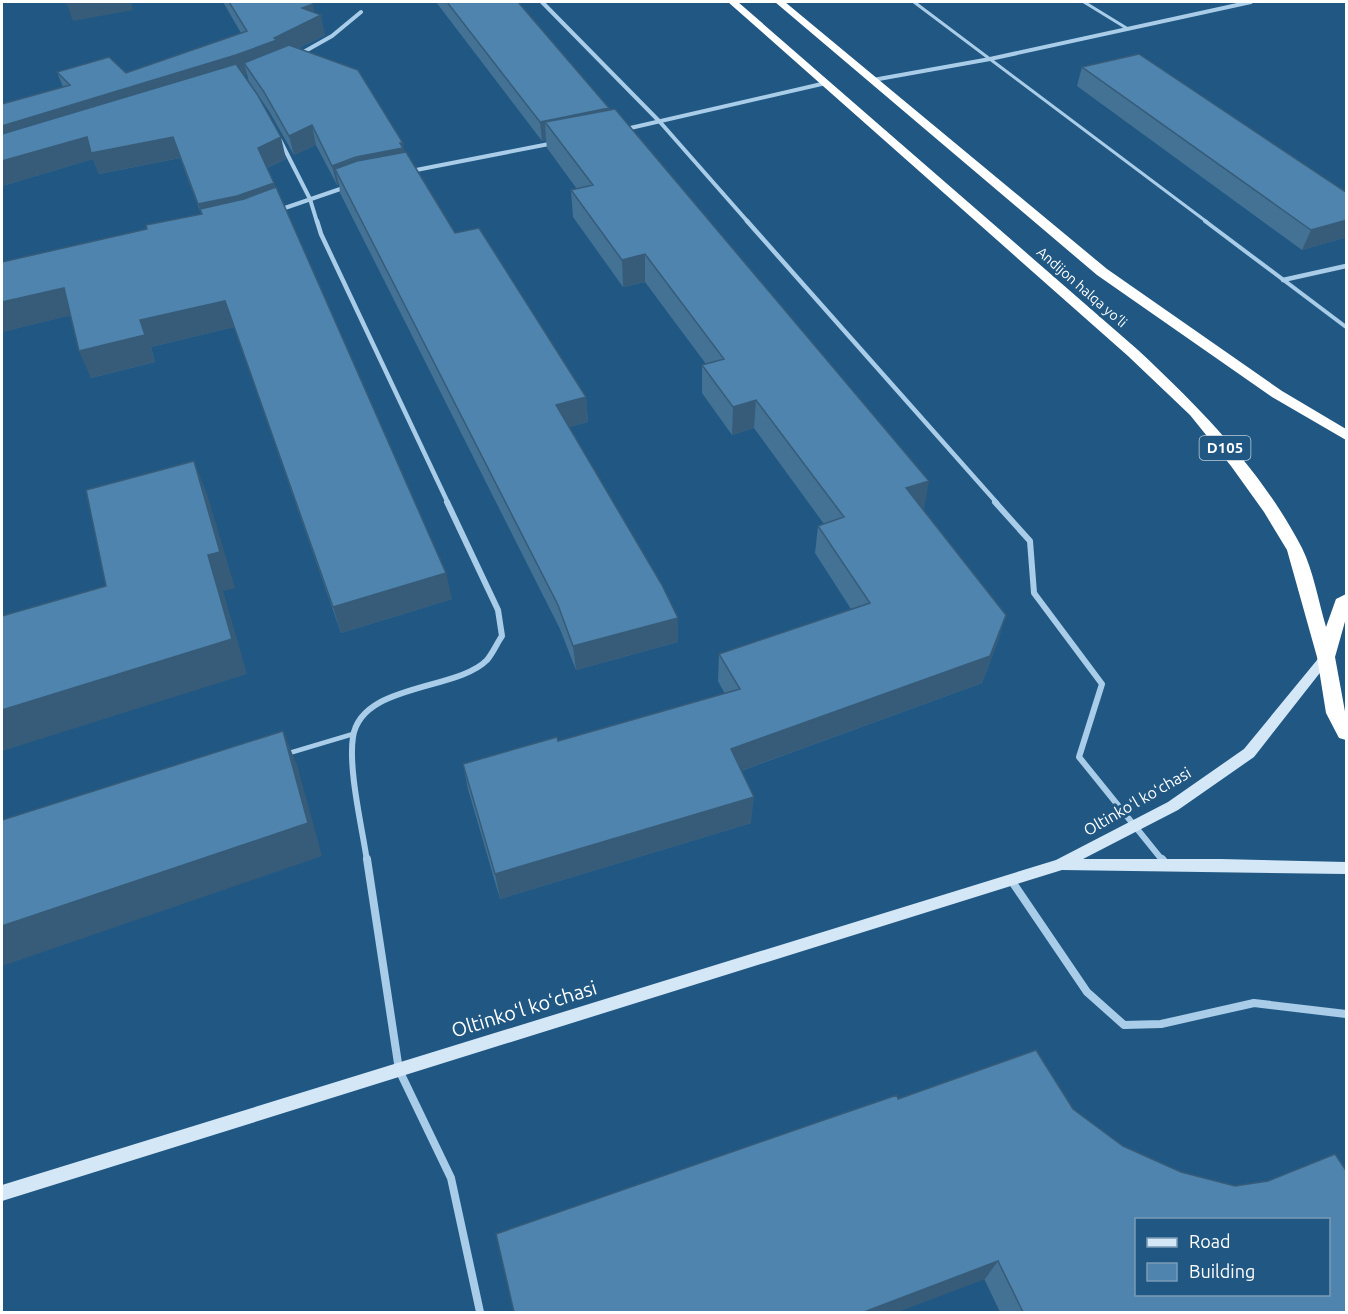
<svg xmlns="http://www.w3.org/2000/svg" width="1348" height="1314" font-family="Ubuntu,sans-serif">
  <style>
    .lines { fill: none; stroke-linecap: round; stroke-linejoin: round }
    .lane-far2 { stroke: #a9cde8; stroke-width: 3 }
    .lane-far1 { stroke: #a9cde8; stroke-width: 4 }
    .lane { stroke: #a9cde8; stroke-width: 4.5 }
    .street-far3 { stroke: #a9cde8; stroke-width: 4 }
    .street-far2 { stroke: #a9cde8; stroke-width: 4.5 }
    .street-far1 { stroke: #a9cde8; stroke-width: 6 }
    .street { stroke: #a9cde8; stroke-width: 8 }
    .secondary { fill: #d4e7f7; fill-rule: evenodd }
    .highway { fill: #fff; fill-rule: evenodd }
    .wall { fill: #437295 }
    .shaded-wall { fill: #375c79 }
    .building { fill: #4e84ad; stroke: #375c79; stroke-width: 1.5; fill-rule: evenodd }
    .labels { text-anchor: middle; stroke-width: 6; stroke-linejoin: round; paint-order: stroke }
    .far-street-label { font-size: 14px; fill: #fff; stroke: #215883 }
    .shield { fill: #215883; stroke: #bccdda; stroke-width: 1.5 }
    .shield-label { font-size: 15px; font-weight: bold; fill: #fff }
    .street-label { font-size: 16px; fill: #fff; stroke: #215883 }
    .near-street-label { font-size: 20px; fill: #fff; stroke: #215883 }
  </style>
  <rect width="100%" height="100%" fill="#215883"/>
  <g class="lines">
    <path class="lane-far2" d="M914 2 1207 222
      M1084 2 1128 29"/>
    <path class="lane-far1" d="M1205 221 1346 327"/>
    <path class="lane" d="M286 754 353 734"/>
    <path class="street-far3" d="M542 2 660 122 748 222
      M300 54 332 36 361 12
      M873 80 990 59 1251 2
      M626 129 826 83
      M280 140 310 199 317 222
      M411 171 554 143
      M279 210 346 187"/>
    <path class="street-far2" d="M317 221 321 234 448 503
      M747 221 997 503
      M1283 280 1346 266"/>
    <path class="street-far1" d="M995 502 1030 541 1034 593 1102 684 1079 757 1163 861
      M367 861C362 827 348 769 353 737 361 683 457 691 487 660 493 653 497 643 502 636L498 610 447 502"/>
    <path class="street" d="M367 859 399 1070 451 1178 480 1312
      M1162 859 1166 864
      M1011 880 1087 992 1124 1025 1161 1024 1254 1003 1346 1014"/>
    <path class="secondary" d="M1326 652 1330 654 1332 657 1330 660 1254 757 1178 810 1083 859H1221L1346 862V874L1062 870 2 1201V1185L1056 860 1168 802 1244 749 1322 654Z"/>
    <path class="highway" d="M728 2H738L1138 350C1201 409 1262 471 1302 548 1313 570 1319 603 1326 627L1336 599 1346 594V618L1335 657 1346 717V740L1339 738 1326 713 1317 657 1287 550 1264 512 1231 466 1190 415 1128 356Z
      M775 2H785L1107 269 1282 391 1346 429V440L1272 397 1097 275Z"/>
  </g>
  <path class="wall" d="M223 2H311L314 12 325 35 299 48 404 152 455 233 586 397 588 422 569 427 678 618V642L576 670 560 629 340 193 339 184 337 185 316 145 294 155 269 111 249 82 247 74 244 75 286 159 267 168 452 599 341 633 234 327 151 347 155 362 91 378 71 315 2 332 147 229 201 214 180 158 99 174 93 159 2 186V104L63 87 57 72 126 73 241 33Z
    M436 2H518L609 110 924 509H923L1006 615 997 643 982 683 741 771 751 823 500 899 468 789 463 764 558 741 725 694 718 681 719 654 851 609 815 553 818 526 824 524 754 428 732 435 702 393V365L706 364 645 282 623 287 573 217 571 190 577 189 547 148 546 140 542 141Z
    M1082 67 1347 193V237L1302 250 1077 86Z
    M898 1099 1073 1109 1347 1312H1000Z"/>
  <path class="shaded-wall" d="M83 2H131L133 10 73 21 67 4Z
    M313 4 315 17 321 15 325 35 281 57 244 63 247 74 2 150V126L274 38 302 8Z
    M609 108 610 128 545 122 546 140 542 141 540 122Z
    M312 125 316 145 294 155 289 136Z
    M87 137H173L180 158 99 174 93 159 2 186V161Z
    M281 137 286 159 264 169 258 148Z
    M403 143 406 162 335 169 339 184 337 185 332 166Z
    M274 183 279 205 205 226 198 204Z
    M1347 220V237L1302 250 1311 230Z
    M645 254V282L623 287 622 260Z
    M64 288 76 314 2 332V302Z
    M225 301 234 327 151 347 155 362 91 378 79 351 140 320Z
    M586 397 588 422 558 430 556 405Z
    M756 400 754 428 732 435 733 407Z
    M194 461 208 497 235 588 223 591 247 674 2 751V710L208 555Z
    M929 481 924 509 901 516 906 488Z
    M446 573 452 599 341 633 333 607Z
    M1006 615 997 643 982 683 729 775 731 749Z
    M678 618V642L576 670 573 646Z
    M283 731 297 765 322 856 2 966V926Z
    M754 797 751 823 500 899 495 874Z
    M998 1261 985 1279 898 1312H864Z"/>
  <path class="building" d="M65 2H83L67 4Z
    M229 2H311L313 4 302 8 321 15 274 38 277 40 236 55 2 126V104L70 85 57 72 109 57 126 73 247 31Z
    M447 2H518L609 108 540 122Z
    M289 45 358 70 403 143H400L403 148 356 157 332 166 312 125 289 136 264 92 244 63Z
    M1139 54 1347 193V220L1311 230 1082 67Z
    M236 64 257 94 281 137 258 148 274 183 237 196 198 204 173 137 91 153 87 137 2 161V134Z
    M615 109 929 481 906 488 1006 615 990 656 731 749 754 797 495 874 463 764 557 737 558 741 740 689 719 654 870 603 818 526 844 517 756 400 733 407 702 365 724 359 645 254 622 260 571 190 593 185 545 122Z
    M406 152 455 233 479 228 586 397 556 405 662 585 678 618 573 646 558 605 335 169 357 161Z
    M276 187 446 573 333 607 225 301 140 320 145 335 79 351 64 288 2 302V262L147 229 146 225 202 214 200 209 244 199Z
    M194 461 220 552 208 555 232 639 2 710V616L106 586 86 490Z
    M283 731 308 823 2 926V820Z
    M1036 1050 1073 1109 1123 1146 1181 1172 1235 1186 1268 1181 1335 1154 1347 1172V1312H1023L998 1261 864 1312H514L496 1234 818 1122 897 1095 898 1099ZM1137 1220H1329V1294H1137Z"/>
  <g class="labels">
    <g class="far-street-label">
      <text transform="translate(1082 287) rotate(41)" y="5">Andijon halqa yo‘li</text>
    </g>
    <rect class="shield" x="1199.5" y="436" width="51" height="24" rx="4.5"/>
    <g class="shield-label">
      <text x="1225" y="453">D105</text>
    </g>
    <g class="street-label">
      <text transform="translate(1137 801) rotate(-30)" y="6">Oltinkoʻl koʻchasi</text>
    </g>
    <g class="near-street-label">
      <text transform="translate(524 1009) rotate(-17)" y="7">Oltinkoʻl koʻchasi</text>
    </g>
  </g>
  <rect width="1348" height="1314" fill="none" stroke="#ffffff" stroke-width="6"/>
  <rect x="1135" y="1218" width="195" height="78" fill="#215883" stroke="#7a9bb5" stroke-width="1.5"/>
  <rect x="1147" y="1238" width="30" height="9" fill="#d4e7f7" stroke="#7a9bb5" stroke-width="1.5"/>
  <text x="1189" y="1248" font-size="18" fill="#ffffff">Road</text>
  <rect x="1147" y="1263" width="30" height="18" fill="#4e84ad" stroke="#7a9bb5" stroke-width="1.5"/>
  <text x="1189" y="1278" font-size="18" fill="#ffffff">Building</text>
</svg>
